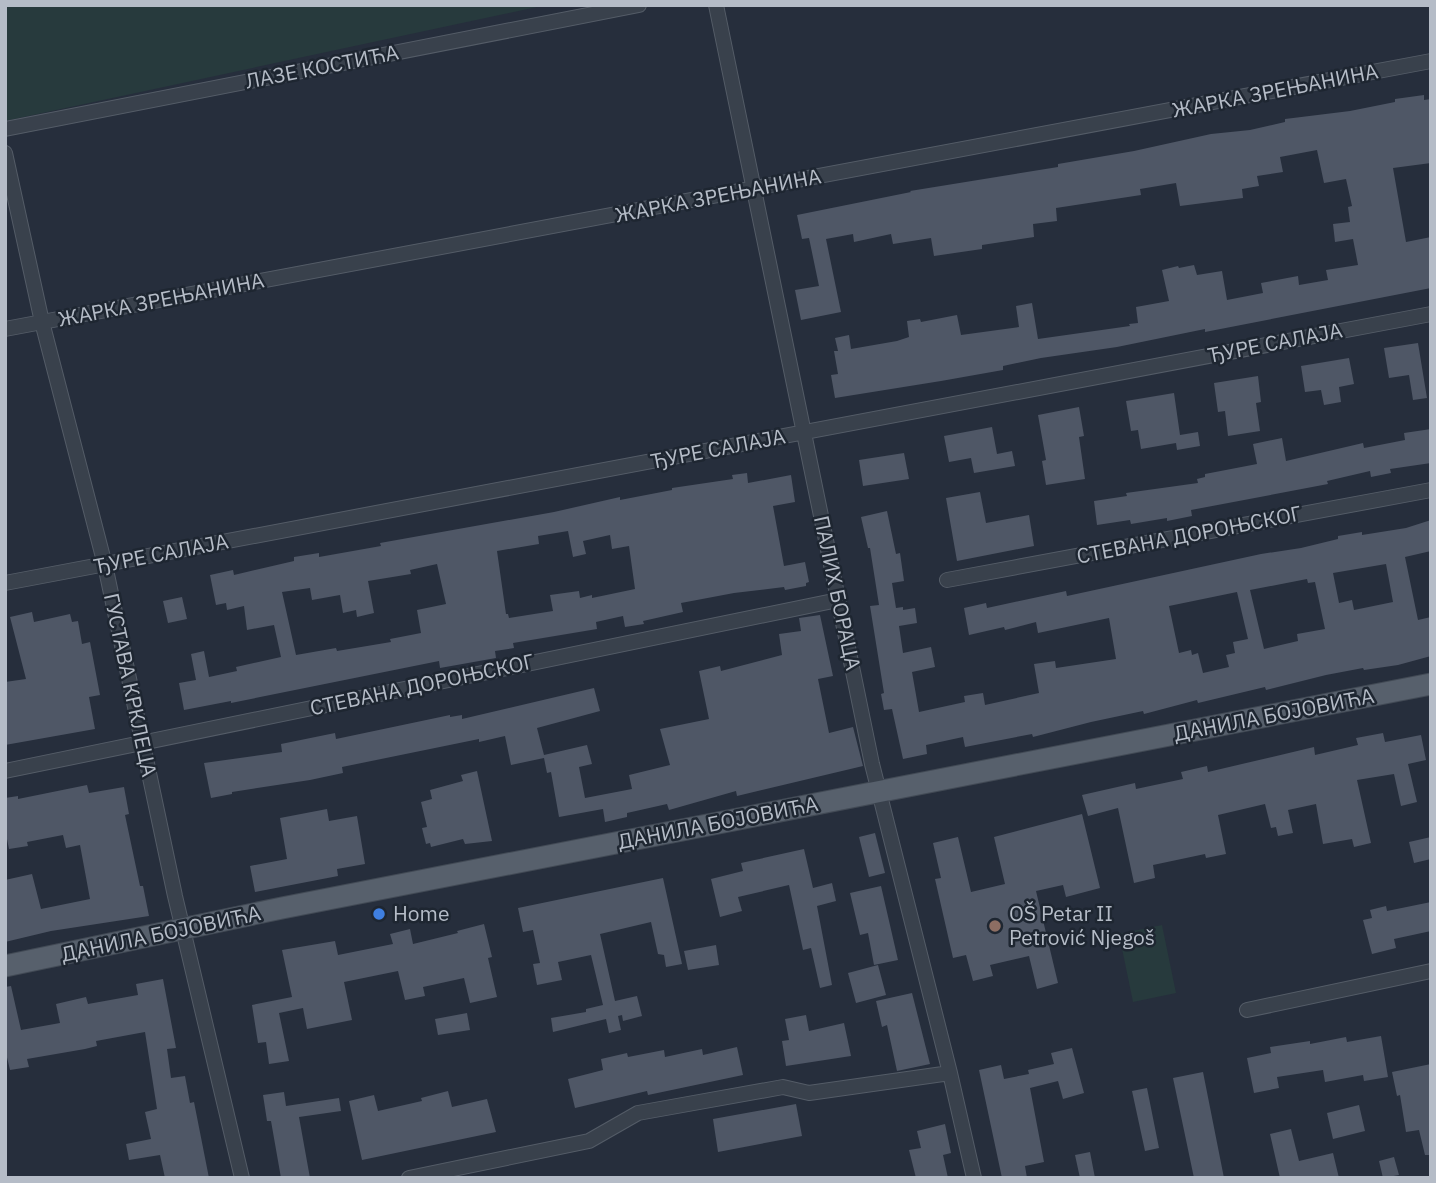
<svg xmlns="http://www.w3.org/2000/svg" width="1436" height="1183" font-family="'IBM Plex Sans',sans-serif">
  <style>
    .green { fill: #273a3d }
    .building { fill: #4f5766; fill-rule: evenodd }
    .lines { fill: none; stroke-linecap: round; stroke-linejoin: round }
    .minor-casing { stroke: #545c67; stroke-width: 16 }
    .primary-casing { stroke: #424a55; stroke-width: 23 }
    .minor { stroke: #39414c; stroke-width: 14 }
    .primary { stroke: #57606c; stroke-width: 21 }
    .shop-dot { fill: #3f7fe0; stroke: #1e2631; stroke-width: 2.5 }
    .education-dot { fill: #8d6e63; stroke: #1e2631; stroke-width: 2.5 }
    .labels { text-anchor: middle; stroke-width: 5; stroke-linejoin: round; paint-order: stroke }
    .street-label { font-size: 21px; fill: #b5bcc7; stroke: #1e2631 }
    .poi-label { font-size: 21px; fill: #b5bcc7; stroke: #1e2631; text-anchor: start }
  </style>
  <rect width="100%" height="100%" fill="#262e3c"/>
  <path class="green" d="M5 5H546L5 121Z
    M1162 925 1176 993 1133 1002 1119 934Z"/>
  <path class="building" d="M1424 95V100L1431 99V163L1393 168 1406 242 1431 237V288L1205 332V329L1117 347 1041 358 1003 366V370L941 381 835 398 831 375 838 374 834 351H838L835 338 849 335 851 349 897 341 909 337 907 321 920 319 921 322 957 315 961 335 1019 327 1016 306 1032 303 1038 339 1130 326 1129 324 1138 323 1136 307 1169 301 1162 270 1178 266 1179 268 1194 265 1197 275 1222 271 1227 300 1263 293 1261 283 1298 276 1299 285 1328 280 1326 270 1358 265 1353 239 1335 242 1333 224 1350 222 1348 207 1352 206 1346 179 1324 183 1317 150 1280 157 1283 172 1257 176 1259 186 1242 189 1243 198 1180 206 1176 183 1140 189 1141 195 1056 208 1057 221 1033 224 1034 237 982 245V249L934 256 931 238 893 244 891 234 854 242 853 234 826 239 841 312 801 320 795 290 819 286 809 238 802 239 797 215 911 192 910 191 1058 167V164L1134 151 1211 134 1250 130 1285 122V119L1350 111 1395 102V99Z
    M1418 343 1427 398 1413 400 1409 375 1389 378 1384 348Z
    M1349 358 1354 384 1339 387 1341 402 1324 405 1321 390 1305 392 1301 366Z
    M1258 376 1261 402 1256 403 1260 431 1228 436 1225 411 1218 412 1214 383Z
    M1174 393 1180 435 1198 432 1200 446 1177 450 1176 443 1141 449 1138 430 1131 431 1126 401Z
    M1079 407 1084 436 1079 437 1085 479 1046 485 1042 461 1046 460 1038 415Z
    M992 427 997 454 1012 451 1015 466 974 473 971 458 949 462 944 436Z
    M1431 429V463L1390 469 1391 473 1371 477 1370 471 1327 481 1328 484 1191 510 1192 516 1167 521V518L1131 524 1130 520 1097 525 1094 501 1127 496 1126 493 1198 483 1197 479 1205 477V474L1257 464 1253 444 1282 438 1286 461 1363 443 1364 448 1405 440 1404 433Z
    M904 453 909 479 863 486 859 460Z
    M747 473 748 483 791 475 795 502 773 506 784 566 805 562 809 582 806 583V586L785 590 784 587 734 593 681 603 683 612 643 621 644 624 625 627 623 616 596 622 597 629 513 643 514 648 495 651 496 658 440 668 439 661 231 703V701L184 710 179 683 196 680 191 654 204 651 209 677 237 671 236 667 281 657 274 625 247 630 244 606 227 610 226 603 216 605 210 575 233 570 234 575 294 561V557L319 553V557L381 546 380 543 554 512 620 497V500L672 490V488L733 479 732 475ZM568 531 573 557 586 554 583 541 610 535 612 549 629 546 635 589 592 598V595L580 598 579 591 550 595 553 611 509 618 508 614H506L497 551 539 544 538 536ZM437 564 446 604 417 610 421 633 390 639 391 642 337 651 336 648 296 655 282 592 310 588 312 600 340 595 343 613 356 610 357 617 374 613 368 581 411 574 410 570Z
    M980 492 986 523 1029 515 1034 546 957 561 946 498Z
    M887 511 896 554 900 553 904 581 892 583 896 608 903 607V610L915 608 917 623 899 626 903 653 931 647 935 667 912 672 919 712 965 702 964 696 983 693 985 705 1039 693 1034 664 1055 661 1056 668 1116 659 1109 618 1038 633 1036 622 1005 630 1004 627 969 635 964 608 986 603 987 608 1066 591 1067 596 1261 554 1301 548 1338 539V536L1362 532V535L1406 528 1431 520V551L1405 557 1418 620 1431 617V656L1398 665 1364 670 1363 668 1326 675 1266 690 1265 687 1198 703 1197 700 1144 714 1143 711 1091 722 1033 737 1032 734 965 747 963 737 926 745 927 754 903 759 892 709 884 710 881 694 884 693 870 606 879 605 870 548H868L861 517ZM1386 564 1393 602 1354 610 1352 600 1339 603 1333 573ZM1307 579 1308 583 1315 582 1325 629 1297 634 1298 641 1264 649 1250 590ZM1237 592 1248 639 1233 642 1235 653 1226 655 1229 667 1203 673 1198 653 1192 655 1191 650 1179 653 1169 606Z
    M182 597 187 619 168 623 163 601Z
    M32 612 34 622 70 614 72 622 78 621 82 644 90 642 100 695 89 697 95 729 5 745V682L26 679 10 617Z
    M820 615 833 676 818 679 829 733 853 727 863 766 737 796 736 791 669 810 667 804 627 813V817L605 822 603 809 559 817 551 772 547 773 544 758 511 765 505 736 479 742V739L342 767 343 773 310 780 232 792V794L211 798 204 763 282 752 281 744 335 733 336 739 450 715V717L462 715V719L594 688 600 711 537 728 544 755 587 745 592 764 579 767 585 798 632 789 629 775 670 765 660 729 709 719 699 671 720 666 721 671 782 655 779 634 801 631 799 618Z
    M1383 733 1385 742 1421 735 1426 760 1408 764 1417 802 1401 806 1394 774 1357 780 1371 843 1354 847 1352 839 1323 844 1316 804 1288 810 1293 833 1278 836 1276 827 1271 828 1265 804 1218 815 1226 854 1206 858 1205 854 1153 865 1155 878 1134 883 1118 808 1088 816 1082 795 1135 783 1136 789 1183 779 1181 772 1207 766 1208 772 1314 747 1315 755 1358 745 1356 738Z
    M477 771 492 841 465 844 463 839 431 847 430 843 426 844 422 828 427 827 421 802 432 799 430 790 463 781 461 775Z
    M87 785 89 793 124 787 129 814 125 815 140 886H143L149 916 51 931 5 942V880L32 874 41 909 90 899 80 845 66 848 63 835 27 842 28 846 9 849 5 829V798L18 796V799Z
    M327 809 329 821 357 816 365 864 337 869 338 876 255 892 250 866 287 859 280 818Z
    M1082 814 1100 888 1066 897 1063 885 1036 891 1058 983 1037 989 1029 956 990 965 993 976 973 981 966 955 953 958 935 879 941 878 933 843 958 837 971 892 1005 884 994 837Z
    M875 833 885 873 869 877 859 837Z
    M1431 837V859L1414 863 1409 842Z
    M804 849 813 888 832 883 836 901 817 906 832 985 820 988 811 948 803 950 789 885 738 897 742 911 720 917 711 879 743 871 741 863Z
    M663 878 682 964 666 967 664 955 658 954 651 922 600 934 615 1001 637 996 642 1016 623 1021 622 1015 618 1016 621 1030 609 1033 606 1019 553 1032 551 1018 586 1012V1009L603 1005 591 955 558 962 562 980 537 985 533 964 540 963 533 930 523 932 518 908Z
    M881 886 898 960 874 965 868 933 860 935 850 893Z
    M1431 902V931L1394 939 1396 948 1372 954 1363 920 1372 918 1370 910 1386 906 1387 911Z
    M484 924 492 957 488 958 497 997 470 1003 464 978 423 987 425 996 405 1000 398 971 344 982 352 1020 307 1029 303 1008 279 1013 289 1061 269 1064 266 1042 258 1043 252 1005 292 997 282 950 335 941 338 955 393 944 390 934 410 929 413 944 458 933 457 931Z
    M716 945 719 965 688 970 684 951Z
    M878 965 886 995 856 1003 848 973Z
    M163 979 176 1048 167 1049 171 1078 185 1076 190 1103 194 1102 209 1178H165L160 1155 129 1160 126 1144 151 1139 145 1112 157 1109 145 1032 96 1041 97 1046 85 1049 27 1059 29 1067 10 1070 5 1049V987L11 986 21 1030 60 1023 56 1004 86 997 88 1004 138 995 136 984Z
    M912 993 930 1064 897 1071 887 1025 882 1027 876 1001Z
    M467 1013 470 1030 438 1035 435 1019Z
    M806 1015 809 1031 844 1023 851 1056 786 1066 782 1041 789 1040 785 1019Z
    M1381 1036 1388 1077 1364 1081 1363 1075 1325 1082 1323 1070 1277 1077 1279 1088 1254 1093 1247 1058 1271 1053 1270 1047 1310 1041V1044L1346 1037 1347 1042Z
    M737 1047 743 1075 648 1095 647 1091 575 1108 568 1079 603 1070 601 1059 627 1053 628 1057 664 1050 665 1057 702 1049 703 1055Z
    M1072 1048 1084 1093 1063 1099 1058 1081 1030 1088 1044 1162 1025 1166 1027 1178H1002L979 1070 1001 1065 1004 1079 1029 1074 1028 1070 1054 1064 1051 1053Z
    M1431 1064V1155H1425L1419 1130 1406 1132 1400 1095 1397 1096 1392 1072Z
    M1203 1072 1224 1178H1194L1173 1078Z
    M1147 1088 1159 1148 1145 1151 1132 1091Z
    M448 1091 452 1107 487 1099 496 1132 362 1160 349 1101 374 1095 378 1111 422 1101 421 1098Z
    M284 1092 286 1106 339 1098 341 1111 299 1117 310 1178H281L271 1121H267L263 1095Z
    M796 1104 802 1136 718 1152 713 1119Z
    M1359 1105 1365 1131 1333 1139 1327 1113Z
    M945 1124 951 1153 943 1155 948 1178H916L909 1150 921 1148 917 1131Z
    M1291 1129 1299 1161 1333 1153 1339 1178H1280L1270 1134Z
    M1090 1152 1095 1178H1080L1075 1155Z
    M1394 1157 1399 1175 1383 1178 1379 1161Z"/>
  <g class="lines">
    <g class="minor-casing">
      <path id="minor" d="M716 5 872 764 950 1073 974 1178
        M5 129 639 5
        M5 153 42 322 105 565 175 896 242 1178
        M5 329 1431 61
        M947 580 1431 490
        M5 583 1431 314
        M5 771 838 600
        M1247 1010 1431 971
        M409 1178 589 1141 638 1113 783 1087 809 1093 950 1073"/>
    </g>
    <g class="primary-casing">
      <path id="primary" d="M5 966 282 908 1431 684"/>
    </g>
    <use href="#minor" class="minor"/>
    <use href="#primary" class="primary"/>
  </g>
  <circle class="shop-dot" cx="379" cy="914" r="7"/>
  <circle class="education-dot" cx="995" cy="926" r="7"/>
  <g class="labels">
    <g class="street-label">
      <text transform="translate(322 67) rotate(-11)" y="7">ЛАЗЕ КОСТИЋА</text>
      <text transform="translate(1275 91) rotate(-11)" y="7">ЖАРКА ЗРЕЊАНИНА</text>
      <text transform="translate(718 196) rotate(-11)" y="7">ЖАРКА ЗРЕЊАНИНА</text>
      <text transform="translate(161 300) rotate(-11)" y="7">ЖАРКА ЗРЕЊАНИНА</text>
      <text transform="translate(1275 343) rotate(-11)" y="7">ЂУРЕ САЛАЈА</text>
      <text transform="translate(718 449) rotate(-11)" y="7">ЂУРЕ САЛАЈА</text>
      <text transform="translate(1189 535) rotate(-11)" y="7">СТЕВАНА ДОРОЊСКОГ</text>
      <text transform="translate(161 554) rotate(-11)" y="7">ЂУРЕ САЛАЈА</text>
      <text transform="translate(837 593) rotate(78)" y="7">ПАЛИХ БОРАЦА</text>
      <text transform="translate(130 685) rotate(78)" y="7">ГУСТАВА КРКЛЕЦА</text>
      <text transform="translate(422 685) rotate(-12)" y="7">СТЕВАНА ДОРОЊСКОГ</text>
      <text transform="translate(1274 715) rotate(-11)" y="7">ДАНИЛА БОЈОВИЋА</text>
      <text transform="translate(718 823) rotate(-11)" y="7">ДАНИЛА БОЈОВИЋА</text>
      <text transform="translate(161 934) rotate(-12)" y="7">ДАНИЛА БОЈОВИЋА</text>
    </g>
    <g class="poi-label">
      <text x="393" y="921">Home</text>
      <text x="1009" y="921">OŠ Petar II<tspan x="1009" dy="24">Petrović Njegoš</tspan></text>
    </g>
  </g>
  <rect width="1436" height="1183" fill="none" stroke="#b5bcc7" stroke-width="14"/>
</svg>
